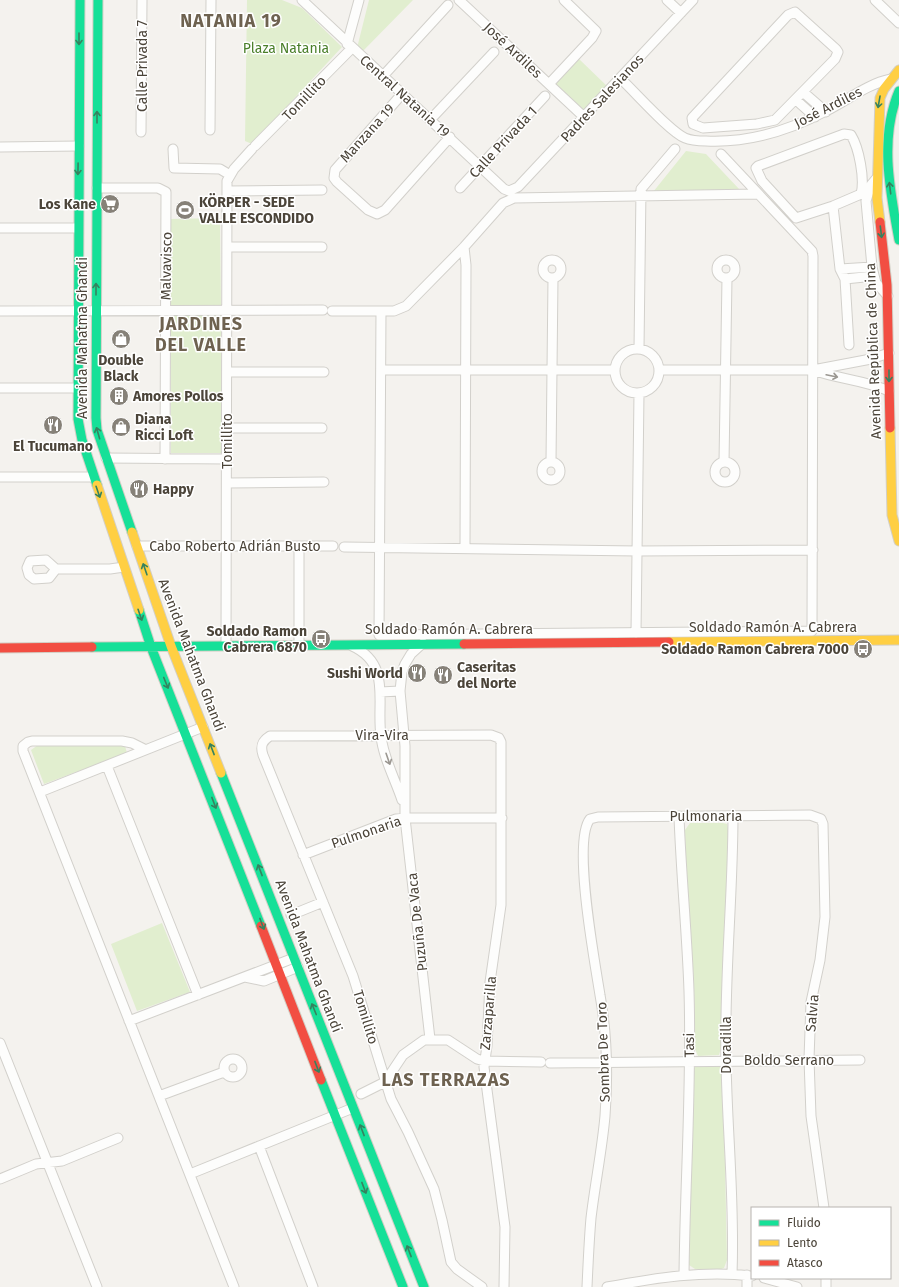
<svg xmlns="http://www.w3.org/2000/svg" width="899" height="1287" font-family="'Fira Sans',sans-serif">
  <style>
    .green { fill: #e1eecf }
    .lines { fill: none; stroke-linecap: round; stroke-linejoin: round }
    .street-casing { stroke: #d2d0cb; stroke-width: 11 }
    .fast-casing { stroke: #d3cfc5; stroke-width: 11 }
    .slow-casing { stroke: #d3cfc5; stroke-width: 11 }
    .jam-casing { stroke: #d3cfc5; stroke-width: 11 }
    .street { stroke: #fdfdfc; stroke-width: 9 }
    .fast { stroke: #16e098; stroke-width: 9 }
    .slow { stroke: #ffcf43; stroke-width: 9 }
    .jam { stroke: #f24e42; stroke-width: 9 }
    .oneway { stroke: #36825f }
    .oneway2 { stroke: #9b9791 }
    .labels { text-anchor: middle; stroke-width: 3; stroke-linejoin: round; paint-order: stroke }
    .park-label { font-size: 14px; fill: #4a7f2a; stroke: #fff }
    .street-label { font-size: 14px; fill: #4b4439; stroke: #fff }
    .poi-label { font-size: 14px; font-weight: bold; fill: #4b4439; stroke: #fff; text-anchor: start }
    .district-label { font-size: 18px; font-weight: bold; letter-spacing: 1px; fill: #6e6250; stroke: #fff }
  </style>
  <rect width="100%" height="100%" fill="#f4f2ee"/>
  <path class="green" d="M247 0H282L302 8 342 47 252 144 245 141Z
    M369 0H413L362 52 357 48Z
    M579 59 608 87 584 112 555 84Z
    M686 151 706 154 740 190 653 192Z
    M220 218 221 305 171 306 170 219Z
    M171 315H221V453H171Z
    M38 745 125 746 127 753 44 784 31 750Z
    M690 823H723L727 824 729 834 721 1048 719 1055 698 1056 695 1049 694 983 686 872 685 830Z
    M162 923 190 992 137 1011 111 944Z
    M718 1064 723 1069 727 1260 724 1268 721 1269H695L689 1265 694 1068 696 1065Z"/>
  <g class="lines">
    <g class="street-casing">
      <path id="street" d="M302 0 504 189 509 191 518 187 693 0
        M459 0 584 117
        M667 0 681 13
        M875 0 899 23
        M795 12 836 49 838 52 835 59 775 120 757 124 703 128 693 124 692 118 788 15Z
        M347 44 359 0
        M383 76 448 5
        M621 79C636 93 669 131 685 138 692 141 700 141 706 141 748 143 790 130 826 111 848 100 867 84 891 79
        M549 84 592 38 596 31 564 0
        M803 92 826 112
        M402 94 335 170 334 178 337 182 368 210 377 214 385 210 450 137
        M796 100 815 117
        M430 120 494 52
        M210 130 211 0
        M141 132 142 0
        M844 134 851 135C859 148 865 179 861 194L833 206 796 218 762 181 756 168 758 166Z
        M255 146 352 48
        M0 147 79 146
        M173 149 174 168 220 169 230 175
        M876 179 871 185 866 201 872 267 876 283 888 296
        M97 188H158L166 192 165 459
        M460 188 545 96
        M227 191 322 190
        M833 206 840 269 845 279 849 345
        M0 228H77
        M227 247H322
        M464 247 466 265 465 548
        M717 269a9 9 0 1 1 18 0a9 9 0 1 1-18 0Z
        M543 269a9 9 0 1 1 18 0a9 9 0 1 1-18 0Z
        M840 269 872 267
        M845 279 874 276
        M0 311 323 310
        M332 311H394L406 306 464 247 503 203 514 198 758 194
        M381 311 379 635 812 631 813 256 812 251 721 154
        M615 371a22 22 0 1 1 44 0a22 22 0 1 1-44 0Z
        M639 349 641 189 675 149
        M381 370H615
        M660 370H813L871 359 889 353
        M813 370C838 379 865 380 889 391
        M227 372H324
        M0 388H77
        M227 428H322
        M106 458 227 459
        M551 461 553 278
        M542 471a9 9 0 1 1 18 0a9 9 0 1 1-18 0Z
        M724 462 727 278
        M715 472a10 10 0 1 1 20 0a10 10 0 1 1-20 0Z
        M0 477H93
        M227 483 324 482
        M137 546H333
        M299 546V644
        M344 547 637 551 813 550
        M56 569 49 578 34 579 29 575 27 568 30 561 46 560 56 569H110L124 567
        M636 633 639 393
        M423 643 411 654 405 664 402 672 400 691 405 746V818L430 1039
        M226 645 227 181 234 169 252 149
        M352 646C392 664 376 702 381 736 383 757 395 779 402 800
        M380 692 400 691
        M144 749 132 743 122 741H32L28 742 23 746V751L234 1287
        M107 766 198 995
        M40 792 203 727
        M679 816C681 874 687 932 689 991 692 1085 685 1180 684 1275
        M303 855 396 819 405 818H502
        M291 915 323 902
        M245 977 264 981 298 967
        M129 1021 294 958
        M0 1043 97 1287
        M224 1068a9 9 0 1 1 18 0a9 9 0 1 1-18 0Z
        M550 1063 860 1060
        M361 1094 385 1082 403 1055 424 1040H448L477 1059 484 1061 541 1062
        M159 1096 224 1072
        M259 1146 313 1287
        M190 1174 353 1108
        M0 1179 36 1164 62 1161 118 1138
        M732 1274C735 1202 727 1131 726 1060 724 978 733 897 733 815
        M747 1275V1287
        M764 1278 797 1287
        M482 1287 457 1269 451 1262 442 1220 434 1189 408 1132 391 1099 353 976 263 755C260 746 262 741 270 736L491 735 499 738 501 742V905L490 982 487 1046 484 1067 505 1227 504 1287
        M587 1287C588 1264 589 1241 591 1218 595 1184 602 1150 605 1116 608 1076 607 1034 600 995 595 963 572 841 590 819L598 817 810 815 821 819 823 824 825 917 820 960 811 1002 809 1059 811 1116 824 1208
        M607 1287C655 1278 704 1270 752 1276
        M826 1287V1278"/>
    </g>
    <g class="fast-casing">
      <path id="fast" d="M80 0 78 419 82 440 97 485
        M98 0 96 418 97 430 132 532
        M899 91C879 138 890 191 899 240
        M139 610 151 647 261 926
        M92 647 464 644
        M221 773 424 1287
        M321 1080 403 1287"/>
    </g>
    <g class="slow-casing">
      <path id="slow" d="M880 222 877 198 880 98 884 89 899 70
        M890 428 892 515 899 541
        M97 485 139 610
        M132 532 171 646 221 773
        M669 642 899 640"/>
    </g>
    <g class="jam-casing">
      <path id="jam" d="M880 222 887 285 890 428
        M464 644 669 642
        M0 648 92 647
        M261 926 321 1080"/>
    </g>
    <use href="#street" class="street"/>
    <use href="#fast" class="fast"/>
    <use href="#slow" class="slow"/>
    <use href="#jam" class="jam"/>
  </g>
  <defs><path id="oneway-shaft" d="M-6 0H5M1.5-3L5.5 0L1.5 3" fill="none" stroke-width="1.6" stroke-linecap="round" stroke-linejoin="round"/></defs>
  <g class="oneway">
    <use href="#oneway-shaft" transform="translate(79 39) rotate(90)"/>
    <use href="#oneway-shaft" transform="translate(879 102) rotate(100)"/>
    <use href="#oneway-shaft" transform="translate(97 117) rotate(-90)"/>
    <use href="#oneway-shaft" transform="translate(78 169) rotate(91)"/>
    <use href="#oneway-shaft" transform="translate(890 188) rotate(-97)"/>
    <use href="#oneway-shaft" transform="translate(881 232) rotate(83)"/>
    <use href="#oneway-shaft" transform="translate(96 289) rotate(-90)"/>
    <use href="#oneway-shaft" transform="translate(889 376) rotate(90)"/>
    <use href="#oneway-shaft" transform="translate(98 433) rotate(-106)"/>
    <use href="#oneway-shaft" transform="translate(98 492) rotate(71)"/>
    <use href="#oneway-shaft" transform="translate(145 569) rotate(-109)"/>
    <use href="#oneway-shaft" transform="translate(140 615) rotate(71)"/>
    <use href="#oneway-shaft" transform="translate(166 683) rotate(68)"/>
    <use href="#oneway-shaft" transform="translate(212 749) rotate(-111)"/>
    <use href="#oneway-shaft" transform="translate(214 803) rotate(69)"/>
    <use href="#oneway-shaft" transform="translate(260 870) rotate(-111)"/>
    <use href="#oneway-shaft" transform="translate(262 924) rotate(69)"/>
    <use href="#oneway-shaft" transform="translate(314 1009) rotate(-112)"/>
    <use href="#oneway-shaft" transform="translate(317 1067) rotate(69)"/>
    <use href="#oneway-shaft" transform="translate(362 1130) rotate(-111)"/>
    <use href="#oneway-shaft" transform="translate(364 1188) rotate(69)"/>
    <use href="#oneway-shaft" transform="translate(409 1251) rotate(-111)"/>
  </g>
  <g class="oneway2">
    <use href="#oneway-shaft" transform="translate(832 376) rotate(12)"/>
    <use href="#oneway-shaft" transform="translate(388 759) rotate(71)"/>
  </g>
  <defs>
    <g id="supermarket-disc" transform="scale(1)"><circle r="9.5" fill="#868178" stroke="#fff"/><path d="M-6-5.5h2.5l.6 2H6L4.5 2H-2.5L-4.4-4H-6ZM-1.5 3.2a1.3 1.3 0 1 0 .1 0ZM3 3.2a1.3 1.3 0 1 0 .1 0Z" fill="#fff"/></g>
    <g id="stadium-disc" transform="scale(1)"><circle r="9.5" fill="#868178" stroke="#fff"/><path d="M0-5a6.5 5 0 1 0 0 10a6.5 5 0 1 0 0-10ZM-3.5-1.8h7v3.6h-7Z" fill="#fff"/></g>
    <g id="shop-disc" transform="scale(1)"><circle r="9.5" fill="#868178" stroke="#fff"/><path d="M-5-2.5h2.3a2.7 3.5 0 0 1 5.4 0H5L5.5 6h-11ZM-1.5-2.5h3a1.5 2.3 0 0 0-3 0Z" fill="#fff"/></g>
    <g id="building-disc" transform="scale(1)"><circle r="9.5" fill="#868178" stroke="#fff"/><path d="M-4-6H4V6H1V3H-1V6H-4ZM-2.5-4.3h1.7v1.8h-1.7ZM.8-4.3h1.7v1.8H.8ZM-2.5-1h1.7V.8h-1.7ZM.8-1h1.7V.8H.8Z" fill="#fff"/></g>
    <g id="restaurant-disc" transform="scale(1)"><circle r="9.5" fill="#868178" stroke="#fff"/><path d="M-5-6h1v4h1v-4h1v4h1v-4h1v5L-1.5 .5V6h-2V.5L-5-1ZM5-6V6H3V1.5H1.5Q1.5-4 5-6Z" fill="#fff"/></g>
    <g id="bus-disc" transform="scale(1)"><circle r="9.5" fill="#868178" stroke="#fff"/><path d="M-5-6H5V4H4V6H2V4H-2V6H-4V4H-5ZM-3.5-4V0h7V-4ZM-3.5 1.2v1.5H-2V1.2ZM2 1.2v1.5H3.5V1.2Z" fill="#fff"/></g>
  </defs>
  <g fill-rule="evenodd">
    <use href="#supermarket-disc" x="110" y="204"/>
    <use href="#stadium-disc" x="185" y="210"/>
    <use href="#shop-disc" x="121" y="339"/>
    <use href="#building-disc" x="119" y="396"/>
    <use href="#restaurant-disc" x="53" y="425"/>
    <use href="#shop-disc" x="121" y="427"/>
    <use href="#restaurant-disc" x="139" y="489"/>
    <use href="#bus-disc" x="321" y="639"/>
    <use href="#bus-disc" x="863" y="649"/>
    <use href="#restaurant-disc" x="417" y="673"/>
    <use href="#restaurant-disc" x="443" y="675"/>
  </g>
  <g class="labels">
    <g class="park-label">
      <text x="286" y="53">Plaza Natania</text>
    </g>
    <g class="street-label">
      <text transform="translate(513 50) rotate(43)" y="5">José Ardiles</text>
      <text transform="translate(142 66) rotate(-90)" y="5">Calle Privada 7</text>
      <text transform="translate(405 96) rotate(42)" y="5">Central Natania 19</text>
      <text transform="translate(304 98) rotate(-46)" y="5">Tomillito</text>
      <text transform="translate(602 98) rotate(-47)" y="5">Padres Salesianos</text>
      <text transform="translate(828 107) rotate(-27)" y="5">José Ardiles</text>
      <text transform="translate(367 133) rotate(-48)" y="5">Manzana 19</text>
      <text transform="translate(503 142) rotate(-47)" y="5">Calle Privada 1</text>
      <text transform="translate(166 266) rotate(-89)" y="5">Malvavisco</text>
      <text transform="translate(82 338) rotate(-90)" y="5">Avenida Mahatma Ghandi</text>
      <text transform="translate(873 351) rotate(-92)" y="5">Avenida República de China</text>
      <text transform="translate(227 441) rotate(-90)" y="5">Tomillito</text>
      <text x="235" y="551">Cabo Roberto Adrián Busto</text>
      <text x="773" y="632">Soldado Ramón A. Cabrera</text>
      <text x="449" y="634">Soldado Ramón A. Cabrera</text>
      <text transform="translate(192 655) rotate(69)" y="5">Avenida Mahatma Ghandi</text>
      <text x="382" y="740">Vira-Vira</text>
      <text x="706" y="821">Pulmonaria</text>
      <text transform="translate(366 832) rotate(-19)" y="5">Pulmonaria</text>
      <text transform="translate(417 922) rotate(-96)" y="5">Puzuña De Vaca</text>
      <text transform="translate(309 956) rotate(69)" y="5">Avenida Mahatma Ghandi</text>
      <text transform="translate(488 1013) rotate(-85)" y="5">Zarzaparilla</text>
      <text transform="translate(812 1013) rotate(-85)" y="5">Salvia</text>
      <text transform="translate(366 1017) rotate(73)" y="5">Tomillito</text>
      <text transform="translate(689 1045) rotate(-91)" y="5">Tasi</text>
      <text transform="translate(726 1045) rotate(-90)" y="5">Doradilla</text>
      <text transform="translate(603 1052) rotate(-92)" y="5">Sombra De Toro</text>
      <text x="789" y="1065">Boldo Serrano</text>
    </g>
    <g class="poi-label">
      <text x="199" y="207">KÖRPER - SEDE<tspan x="199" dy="16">VALLE ESCONDIDO</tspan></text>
      <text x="96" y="209" text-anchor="end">Los Kane</text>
      <text x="121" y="365" text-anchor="middle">Double<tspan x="121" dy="16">Black</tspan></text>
      <text x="133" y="401">Amores Pollos</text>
      <text x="135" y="424">Diana<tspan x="135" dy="16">Ricci Loft</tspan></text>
      <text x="53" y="451" text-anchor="middle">El Tucumano</text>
      <text x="153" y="494">Happy</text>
      <text x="307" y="636" text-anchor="end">Soldado Ramon<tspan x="307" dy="16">Cabrera 6870</tspan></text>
      <text x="849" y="654" text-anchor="end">Soldado Ramon Cabrera 7000</text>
      <text x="457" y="672">Caseritas<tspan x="457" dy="16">del Norte</tspan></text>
      <text x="403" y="678" text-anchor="end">Sushi World</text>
    </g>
    <g class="district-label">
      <text x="231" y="27">NATANIA 19</text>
      <text x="201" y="330">JARDINES<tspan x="201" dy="21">DEL VALLE</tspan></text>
      <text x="446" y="1086">LAS TERRAZAS</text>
    </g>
  </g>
  <rect x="751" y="1207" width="140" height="72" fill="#ffffff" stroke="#b7b4b0"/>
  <rect x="759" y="1220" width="20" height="6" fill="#16e098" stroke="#b7b4b0"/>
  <text x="787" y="1227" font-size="12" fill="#4b4439">Fluido</text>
  <rect x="759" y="1240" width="20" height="6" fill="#ffcf43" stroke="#b7b4b0"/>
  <text x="787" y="1247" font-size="12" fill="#4b4439">Lento</text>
  <rect x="759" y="1260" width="20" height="6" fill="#f24e42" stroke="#b7b4b0"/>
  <text x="787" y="1267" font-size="12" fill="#4b4439">Atasco</text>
</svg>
